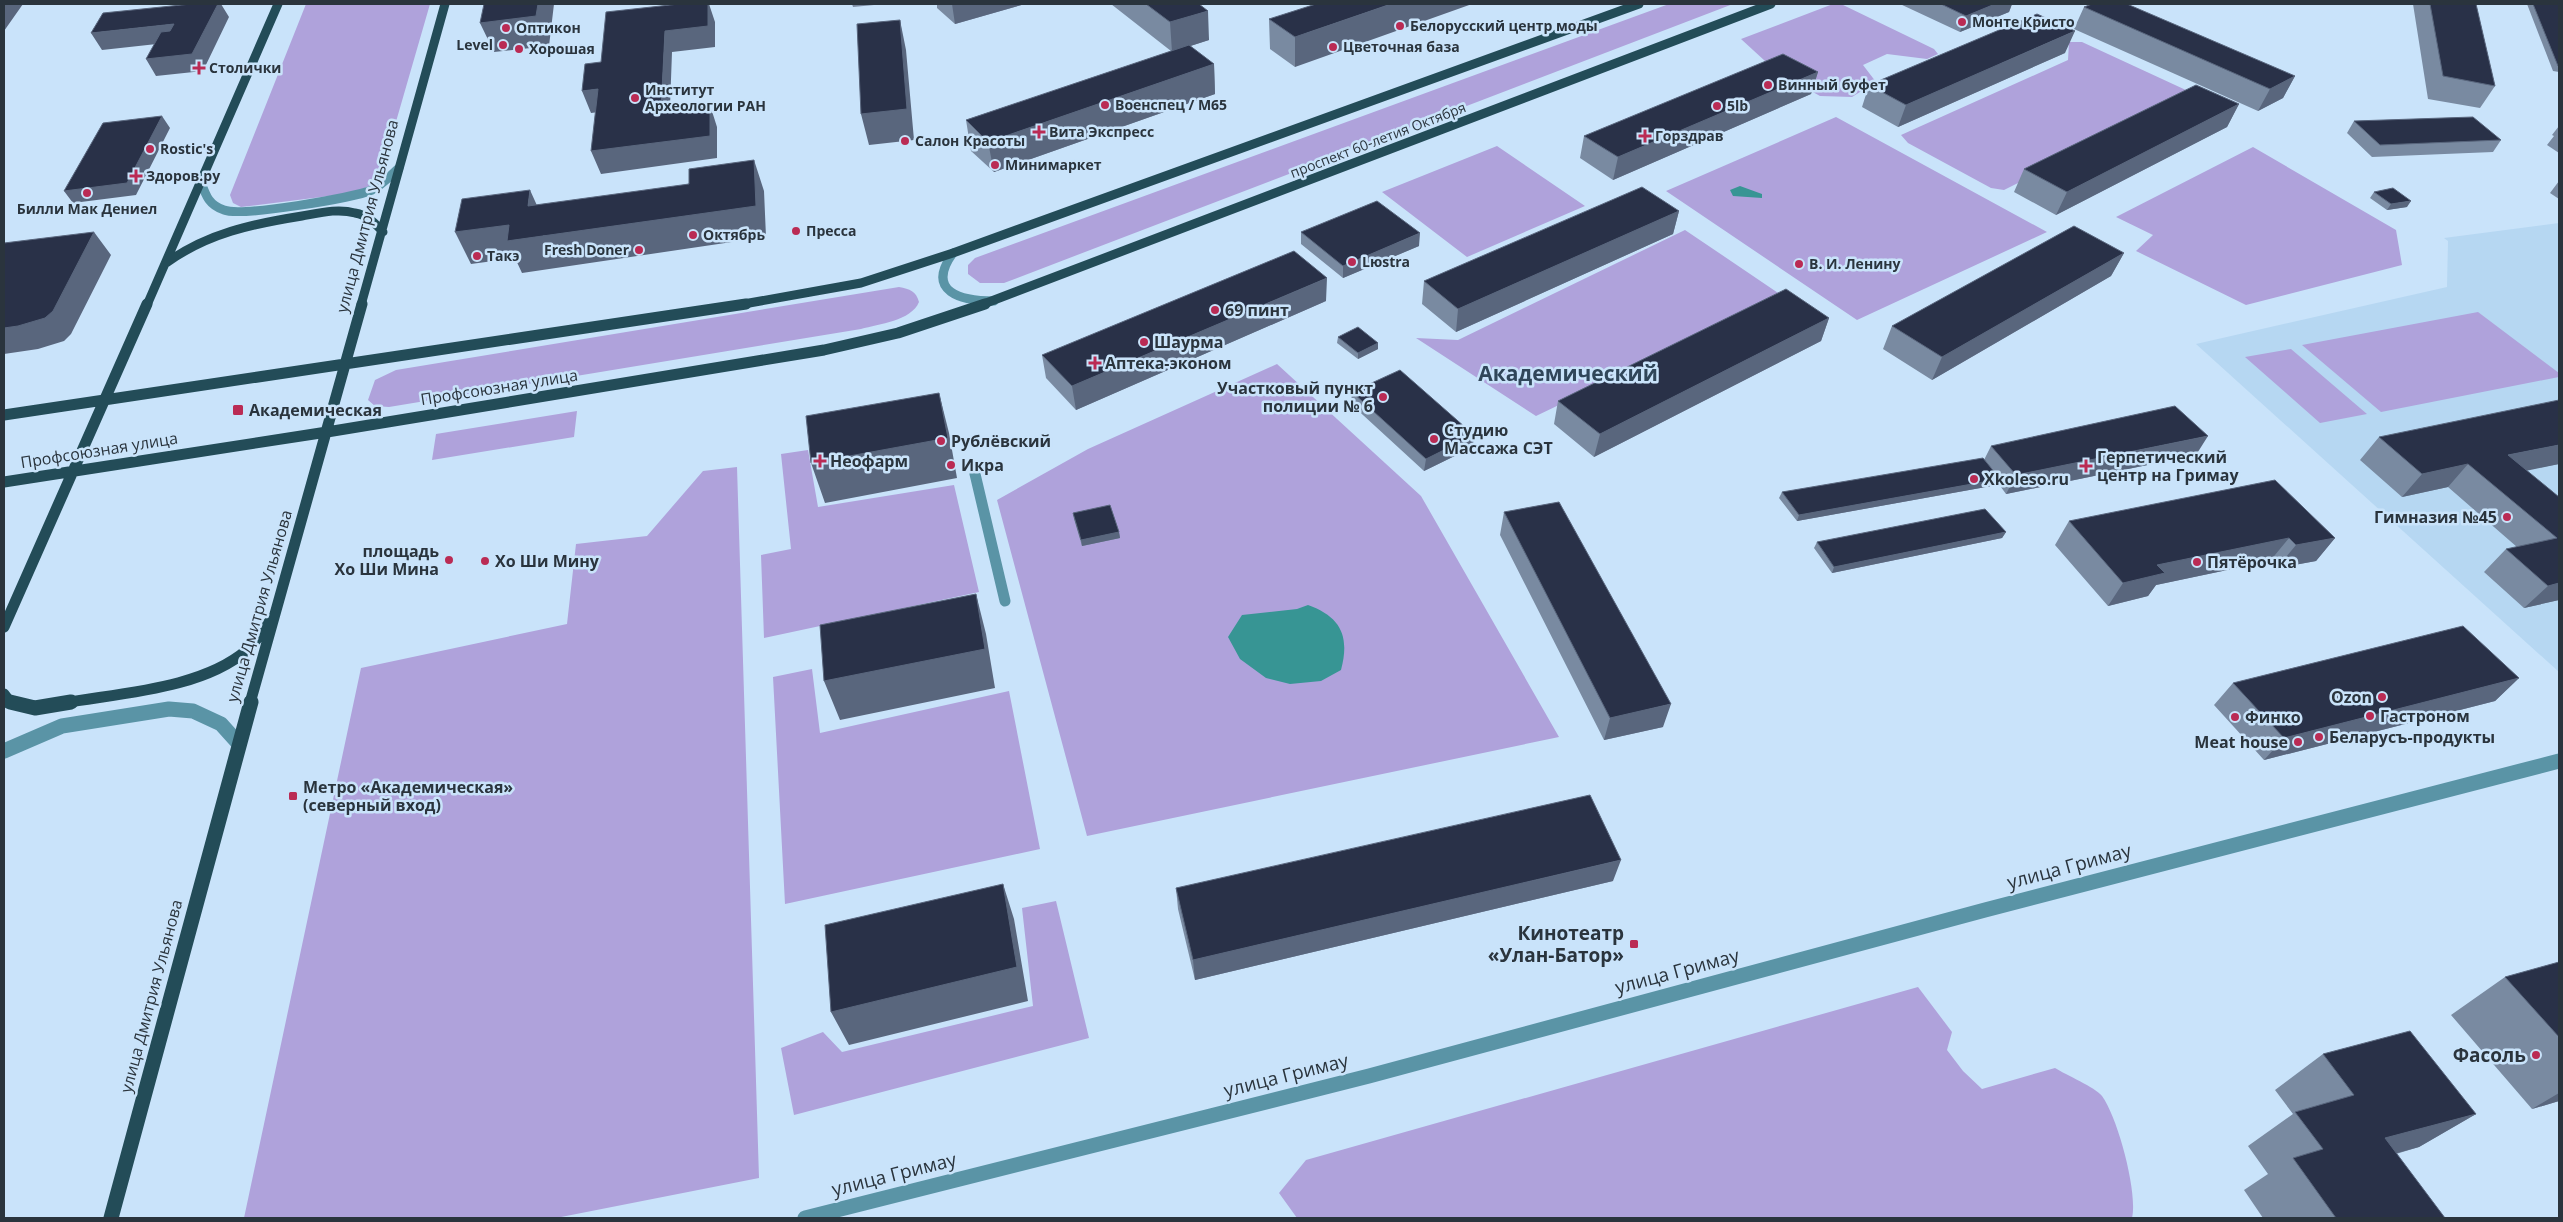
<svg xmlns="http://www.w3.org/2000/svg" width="2563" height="1222" font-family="'Open Sans',sans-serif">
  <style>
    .built { fill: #b6d7f2 }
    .green { fill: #afa2db }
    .water { fill: #379594 }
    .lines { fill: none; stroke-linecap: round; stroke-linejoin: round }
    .minor-far2 { stroke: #5a94a6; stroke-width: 9 }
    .minor-far1 { stroke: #5a94a6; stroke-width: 11 }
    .minor { stroke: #5a94a6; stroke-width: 15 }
    .major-far2 { stroke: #234c58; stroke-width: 9 }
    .major-far1 { stroke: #234c58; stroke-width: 11 }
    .major { stroke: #234c58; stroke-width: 15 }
    .wall { fill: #798aa1 }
    .shaded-wall { fill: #59667d }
    .building { fill: #293148; stroke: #59667d }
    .poi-dot { fill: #ba2b54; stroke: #c9e3fa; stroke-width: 2 }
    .labels { text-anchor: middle; stroke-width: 5; stroke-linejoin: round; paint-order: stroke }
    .far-poi-label { font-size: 14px; font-weight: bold; fill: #2a343d; stroke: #c9e3fa; text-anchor: start }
    .far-street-label { font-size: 14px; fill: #2a343d; stroke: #c9e3fa }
    .street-label { font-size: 16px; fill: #2a343d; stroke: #c9e3fa }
    .poi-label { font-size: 16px; font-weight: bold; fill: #2a343d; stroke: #c9e3fa; text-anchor: start }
    .near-street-label { font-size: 19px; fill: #2a343d; stroke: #c9e3fa }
    .near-poi-label { font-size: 19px; font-weight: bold; fill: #2a343d; stroke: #c9e3fa; text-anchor: end }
    .district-label { font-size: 21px; font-weight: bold; fill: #304659; stroke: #c9e3fa }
  </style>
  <rect width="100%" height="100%" fill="#c9e3fa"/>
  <path class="built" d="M2559 223V672L2196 344 2447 287 2448 241 2444 238Z"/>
  <path class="green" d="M306 4H430L380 177 369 186 353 193 241 207 233 203 230 195 232 190Z
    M1669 4H1733L1004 283H980L968 274V265L975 258Z
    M1833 4H1841L1934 49 1938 54 1927 59 1887 54 1863 65 1876 82 1852 97 1820 96 1777 72 1741 39Z
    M2069 42H2082L2201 97 2175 104 2004 190 1991 188 1908 143 1901 135 2068 60Z
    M1836 117 2047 232 1857 320 1666 191Z
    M1497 146 1585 206 1467 257 1382 192Z
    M2253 147 2396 230 2402 265 2246 305 2136 251 2153 235 2116 217Z
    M1685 230 1805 311 1763 307 1536 416 1416 338 1458 340Z
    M899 287C910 289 916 291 919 302 911 321 879 324 861 329L389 407 375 406 368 400 375 380 396 370Z
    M2478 312 2559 373V377L2381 412 2302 345Z
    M2291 349 2367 414 2320 423 2245 357Z
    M1277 364 1421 496 1559 737 1087 836 997 500 1088 449Z
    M577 411 574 437 432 460 436 434Z
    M808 450 818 507 954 485 979 592 764 638 761 555 791 549 781 454Z
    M737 467 759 1178 556 1218H244L361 668 567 624 576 544 647 536 703 471Z
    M812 669 820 733 1009 691 1040 849 785 904 773 677Z
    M1056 901 1089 1038 794 1115 781 1048 823 1032 842 1052 1033 1006 1022 908Z
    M1918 987 1952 1032 1947 1050 1963 1071 1982 1089 2055 1068C2066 1075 2095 1087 2102 1096 2118 1118 2138 1193 2132 1218H1297L1279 1193 1306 1160Z"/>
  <path class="water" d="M1740 186 1762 194V198L1733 196 1730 190Z
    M1308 605C1341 617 1350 636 1341 670L1321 681 1290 684 1266 678 1240 659 1228 637 1242 615 1297 609Z"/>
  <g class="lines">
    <path class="minor-far2" d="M201 182C206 196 209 205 224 210 241 217 353 198 372 190 382 185 391 175 399 168
      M953 253C925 292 961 301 994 301"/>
    <path class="minor-far1" d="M975 474 1005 601"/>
    <path class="minor" d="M4 751 62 726 169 709 193 711 221 724 239 744
      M805 1218 1369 1076 1985 910 2559 761"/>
    <path class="major-far2" d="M166 263C208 233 252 224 302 216 319 213 338 208 355 213 367 215 375 223 383 232
      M147 305 278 4
      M361 305 445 4
      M738 305 861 283 953 253 1639 4
      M981 305 1771 4"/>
    <path class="major-far1" d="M4 415 746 304
      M4 482 327 432 824 350 898 333 985 304
      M4 627 147 304
      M4 694 10 702 14 703
      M64 703C120 693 202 689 247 650 257 641 265 627 273 617
      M250 703 362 304"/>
    <path class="major" d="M10 702 35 708 71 702
      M111 1218 251 702"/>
  </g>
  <path class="wall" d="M852 4H874V5L853 7Z
    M937 4H1025L955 24 937 8Z
    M1111 4H1199L1209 40 1190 46 1214 64 1215 94 994 172 971 151 966 120 1171 51Z
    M1316 4 1295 67 1270 49 1269 19Z
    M1900 4H2012L2009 12 1960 32Z
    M2413 4H2476L2495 86 2480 108 2428 99Z
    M2527 4H2559V72L2553 71Z
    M2084 7 2295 76 2283 98 2258 111 2074 29Z
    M2065 53 1898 127 1862 107 1869 85Z
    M1818 72 1811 94 1613 180 1580 158 1584 136Z
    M2239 104 2227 127 2056 215 2014 192 2024 169Z
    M2354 121 2501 140 2493 152 2372 157 2347 133Z
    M2559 126V153L2547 145 2554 136 2552 135Z
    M2559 181V199L2550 193Z
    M2374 192 2407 207 2387 210 2370 198Z
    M1679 211 1673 234 1456 332 1422 304 1424 281Z
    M1301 232 1419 246 1343 278 1301 244Z
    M2124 253 2111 276 1932 380 1883 349 1892 326Z
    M1326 301 1076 410 1046 378 1042 355Z
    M1829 318 1821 341 1594 457 1554 424 1558 401Z
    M1338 337 1378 343V349L1358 359 1337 343Z
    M1352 392 1473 447 1424 471 1351 404Z
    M2379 437 2559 464 2526 470 2559 497V600L2524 608 2484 572 2506 549 2517 547 2448 487 2402 497 2360 460Z
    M1991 446 2196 455 2006 494 1998 483 1997 485 1797 521 1779 498 1782 492 1984 460Z
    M1504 512 1663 727 1604 740 1500 535Z
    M1073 513 1119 532 1120 538 1082 546 1074 519Z
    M2069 521 2335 538 2316 561 2277 568 2270 561 2156 585 2148 596 2108 606 2055 545Z
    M2006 532 2002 538 1832 573 1814 548 1817 542Z
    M2519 678 2495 701 2264 760 2214 705 2233 683Z
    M1613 881 1195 980 1178 909 1176 888Z
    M2559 962V1101L2532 1109 2451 1015 2505 977Z
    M2323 1054 2476 1114 2419 1147 2396 1154 2445 1218H2263L2244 1190 2268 1174 2248 1146 2293 1114 2275 1090Z"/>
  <path class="shaded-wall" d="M4 4H23L4 31Z
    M218 4H221L229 17 203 71 156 76 146 59Z
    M538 4H554L549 46 494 52 480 23Z
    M708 4H709L715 22V47L672 52 669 134 661 111 665 31Z
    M952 4H1025L955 24Z
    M1391 4H1472L1295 67V37Z
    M1995 4H2012L2009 12 1960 32 1966 16Z
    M1208 11 1209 40 1172 52 1170 22Z
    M900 20 906 50 914 140 869 145 861 114Z
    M174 24 184 41 102 50 91 33Z
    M2075 31 2065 53 1898 127 1906 105Z
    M1214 64 1215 94 994 172 988 142Z
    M1818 72 1811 94 1613 180 1618 157Z
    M2295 76 2283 98 2258 111 2270 89Z
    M598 89 607 111 591 113 582 91Z
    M2239 104 2227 127 2056 215 2067 192Z
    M710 105 717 127V158L601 174 591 151Z
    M162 116 170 128 136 195 73 203 64 191Z
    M754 160 764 191 766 237 522 273 515 258 471 264 455 232 528 206 530 190 544 221 543 236Z
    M2411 201 2407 207 2387 210 2391 204Z
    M1679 211 1673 234 1456 332 1458 309Z
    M94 232 111 255 71 334 64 341 38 349 4 354V328Z
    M1420 233 1419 246 1343 278V266Z
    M2124 253 2111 276 1932 380 1942 357Z
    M1327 278 1326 301 1076 410 1072 386Z
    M1829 318 1821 341 1594 457 1600 434Z
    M1378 343V349L1358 359V353Z
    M939 393 949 433 957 478 825 503 811 463Z
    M1474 435 1473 447 1424 471 1426 459Z
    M2208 436 2196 455 2006 494 2016 475Z
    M2559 445V464L2487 479 2508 455Z
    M2468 464 2448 487 2402 497 2422 474Z
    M2000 479 1997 485 1797 521 1799 515Z
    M1119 532 1120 538 1082 546 1081 540Z
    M2006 532 2002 538 1832 573 1834 567Z
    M2289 538 2270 561 2156 585 2148 596 2108 606 2123 583 2157 565Z
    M2335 538 2316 561 2277 568 2296 545Z
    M2559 583V600L2524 608 2548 586Z
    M976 594 986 634 995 688 840 720 824 681Z
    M2519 678 2495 701 2264 760 2284 738Z
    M1671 704 1663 727 1604 740 1610 718Z
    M1621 860 1613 881 1195 980 1193 960Z
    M1003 884 1014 919 1028 1001 849 1045 831 1012Z
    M2559 1093V1101L2532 1109Z
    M2476 1114 2419 1147 2332 1171 2385 1138Z"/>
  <path class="building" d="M191 4H218L192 54 146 59 161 32 170 31 174 24 91 33 103 13Z
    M484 4H538L536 16 480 23Z
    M679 4H708V26L665 31 661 111 710 105V136L591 151 598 89 582 91 585 64 601 62 606 12Z
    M1146 4H1199L1208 11 1170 22Z
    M1316 4H1391L1295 37 1269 19Z
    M1941 4H1995L1966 16Z
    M2092 4H2127L2295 76 2270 89 2084 7Z
    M2430 4H2476L2495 86 2443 76Z
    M2533 4H2559V66H2558Z
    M2037 14 2075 31 1906 105 1869 85Z
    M900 20 907 109 861 114 857 24Z
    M1189 45 1214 64 988 142 966 120Z
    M1783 54 1818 72 1618 157 1584 136Z
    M2196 85 2239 104 2067 192 2024 169Z
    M162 116 127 183 64 191 103 123Z
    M2473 117 2501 140 2380 145 2354 121Z
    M754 160 756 206 507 241 509 225 455 232 462 199 530 190 528 206 689 184V169Z
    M1642 187 1679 211 1458 309 1424 281Z
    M2393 188 2411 201 2391 204 2374 192Z
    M1377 201 1420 233 1343 266 1301 232Z
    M2074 226 2124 253 1942 357 1892 326Z
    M94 232 53 311 45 318 18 326 4 328V243Z
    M1294 251 1327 278 1072 386 1042 355Z
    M1786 289 1829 318 1600 434 1558 401Z
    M1358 327 1378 343 1358 353 1338 337Z
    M1400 370 1474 435 1426 459 1352 392Z
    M939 393 948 438 811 463 806 416Z
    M2559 400V445L2508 455 2559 497V583L2548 586 2506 549 2557 538 2468 464 2422 474 2379 437Z
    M2175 406 2208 436 2016 475 1991 446Z
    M1983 458 2000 479 1799 515 1782 492Z
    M2275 480 2335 538 2296 545 2289 538 2157 565 2165 573 2123 583 2069 521Z
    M1559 502 1671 704 1610 718 1504 512Z
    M1110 505 1119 532 1081 540 1073 513Z
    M1985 509 2006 532 1834 567 1817 542Z
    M976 594 985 649 824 681 820 625Z
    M2463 626 2519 678 2284 738 2233 683Z
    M1590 795 1621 860 1193 960 1176 888Z
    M1003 884 1017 967 831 1012 825 925Z
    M2559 962V1037L2505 977Z
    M2410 1031 2476 1114 2385 1138 2445 1218H2336L2293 1158 2323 1149 2295 1112 2354 1095 2323 1054Z"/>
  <g class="poi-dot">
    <circle cx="1962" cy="22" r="5"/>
    <circle cx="1400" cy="26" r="5"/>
    <circle cx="506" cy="28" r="5"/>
    <circle cx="503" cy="45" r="5"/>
    <circle cx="1333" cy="47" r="5"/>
    <circle cx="519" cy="49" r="5"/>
    <path d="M196.5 60.5h5v5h5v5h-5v5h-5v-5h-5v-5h5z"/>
    <circle cx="1768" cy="85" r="5"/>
    <circle cx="635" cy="98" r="5"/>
    <circle cx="1105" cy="105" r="5"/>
    <circle cx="1717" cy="106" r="5"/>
    <path d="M1036.5 124.5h5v5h5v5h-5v5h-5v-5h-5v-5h5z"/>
    <path d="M1642.5 128.5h5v5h5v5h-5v5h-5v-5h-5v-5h5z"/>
    <circle cx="905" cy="141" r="5"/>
    <circle cx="150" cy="149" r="5"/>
    <circle cx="995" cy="165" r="5"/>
    <path d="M133.5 168.5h5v5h5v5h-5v5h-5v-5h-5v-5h5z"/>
    <circle cx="87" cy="193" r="5"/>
    <circle cx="796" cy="231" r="5"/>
    <circle cx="693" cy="235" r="5"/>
    <circle cx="639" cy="250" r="5"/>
    <circle cx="477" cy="256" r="5"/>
    <circle cx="1352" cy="262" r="5"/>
    <circle cx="1799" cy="264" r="5"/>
    <circle cx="1215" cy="310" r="5"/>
    <circle cx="1144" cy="342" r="5"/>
    <path d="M1092.5 355.5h5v5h5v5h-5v5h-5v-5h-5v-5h5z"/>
    <circle cx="1383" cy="397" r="5"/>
    <rect x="232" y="404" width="12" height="12" rx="2.5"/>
    <circle cx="1434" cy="439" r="5"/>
    <circle cx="941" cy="441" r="5"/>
    <path d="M817.5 453.5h5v5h5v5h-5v5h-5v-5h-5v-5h5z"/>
    <circle cx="951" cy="465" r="5"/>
    <path d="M2083.5 458.5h5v5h5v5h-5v5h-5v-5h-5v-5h5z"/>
    <circle cx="1974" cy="479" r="5"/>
    <circle cx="2507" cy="517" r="5"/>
    <circle cx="449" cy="560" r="5"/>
    <circle cx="485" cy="561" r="5"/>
    <circle cx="2197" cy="562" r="5"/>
    <circle cx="2382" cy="697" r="5"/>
    <circle cx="2370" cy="716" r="5"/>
    <circle cx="2235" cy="717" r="5"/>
    <circle cx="2319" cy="737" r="5"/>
    <circle cx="2298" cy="742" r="5"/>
    <rect x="288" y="791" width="10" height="10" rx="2.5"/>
    <rect x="1629" y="939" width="10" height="10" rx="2.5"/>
    <circle cx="2536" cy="1055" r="5"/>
  </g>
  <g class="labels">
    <g class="far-poi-label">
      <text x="1972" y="27">Монте Кристо</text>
      <text x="1410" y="31">Белорусский центр моды</text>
      <text x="516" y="33">Оптикон</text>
      <text x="493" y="50" text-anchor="end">Level</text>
      <text x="1343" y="52">Цветочная база</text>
      <text x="529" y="54">Хорошая</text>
      <text x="209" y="73">Столички</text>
      <text x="1778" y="90">Винный буфет</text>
      <text x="645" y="95">Институт<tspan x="645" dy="16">Археологии РАН</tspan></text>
      <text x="1115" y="110">Военспец / М65</text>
      <text x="1727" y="111">5lb</text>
      <text x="1049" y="137">Вита Экспресс</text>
      <text x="1655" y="141">Горздрав</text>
      <text x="915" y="146">Салон Красоты</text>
      <text x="160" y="154">Rostic's</text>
      <text x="1005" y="170">Минимаркет</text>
      <text x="146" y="181">Здоров.ру</text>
      <text x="87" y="214" text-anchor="middle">Билли Мак Дениел</text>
      <text x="806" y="236">Пресса</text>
      <text x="703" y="240">Октябрь</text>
      <text x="629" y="255" text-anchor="end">Fresh Doner</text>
      <text x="487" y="261">Такэ</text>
      <text x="1362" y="267">Lюstra</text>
      <text x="1809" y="269">В. И. Ленину</text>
    </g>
    <g class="far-street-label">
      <text transform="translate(1378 140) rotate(-21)" y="5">проспект 60-летия Октября</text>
    </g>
    <g class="street-label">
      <text transform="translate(367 216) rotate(-75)" y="6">улица Дмитрия Ульянова</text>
      <text transform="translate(499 387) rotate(-9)" y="6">Профсоюзная улица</text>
      <text transform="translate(99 450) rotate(-9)" y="6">Профсоюзная улица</text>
      <text transform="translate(259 606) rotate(-74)" y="6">улица Дмитрия Ульянова</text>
      <text transform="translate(151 996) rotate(-75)" y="6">улица Дмитрия Ульянова</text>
    </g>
    <g class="poi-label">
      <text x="1225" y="316">69 пинт</text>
      <text x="1154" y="348">Шаурма</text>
      <text x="1105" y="369">Аптека-эконом</text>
      <text x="1373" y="394" text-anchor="end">Участковый пункт<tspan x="1373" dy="18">полиции № 6</tspan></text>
      <text x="249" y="416">Академическая</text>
      <text x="1444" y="436">Студию<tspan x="1444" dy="18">Массажа СЭТ</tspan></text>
      <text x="951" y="447">Рублёвский</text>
      <text x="2097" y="463">Герпетический<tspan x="2097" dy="18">центр на Гримау</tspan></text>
      <text x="830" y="467">Неофарм</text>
      <text x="961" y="471">Икра</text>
      <text x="1984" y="485">Xkoleso.ru</text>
      <text x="2497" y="523" text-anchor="end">Гимназия №45</text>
      <text x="439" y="557" text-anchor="end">площадь<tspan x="439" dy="18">Хо Ши Мина</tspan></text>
      <text x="495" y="567">Хо Ши Мину</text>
      <text x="2207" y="568">Пятёрочка</text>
      <text x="2372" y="703" text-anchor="end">Ozon</text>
      <text x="2380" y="722">Гастроном</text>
      <text x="2245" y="723">Финко</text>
      <text x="2329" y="743">Беларусъ-продукты</text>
      <text x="2288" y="748" text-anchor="end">Meat house</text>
      <text x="303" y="793">Метро «Академическая»<tspan x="303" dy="18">(северный вход)</tspan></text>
    </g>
    <g class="near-street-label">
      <text transform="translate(2069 866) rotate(-15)" y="7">улица Гримау</text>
      <text transform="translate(1677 971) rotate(-15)" y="7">улица Гримау</text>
      <text transform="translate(1286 1075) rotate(-14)" y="7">улица Гримау</text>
      <text transform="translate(894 1174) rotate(-14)" y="7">улица Гримау</text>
    </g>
    <g class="near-poi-label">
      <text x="1624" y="940">Кинотеатр<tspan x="1624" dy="22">«Улан-Батор»</tspan></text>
      <text x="2526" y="1062">Фасоль</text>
    </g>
    <g class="district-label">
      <text x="1568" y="381">Академический</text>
    </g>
  </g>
  <rect width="2563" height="1222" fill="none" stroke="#2a343d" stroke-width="10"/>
</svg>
